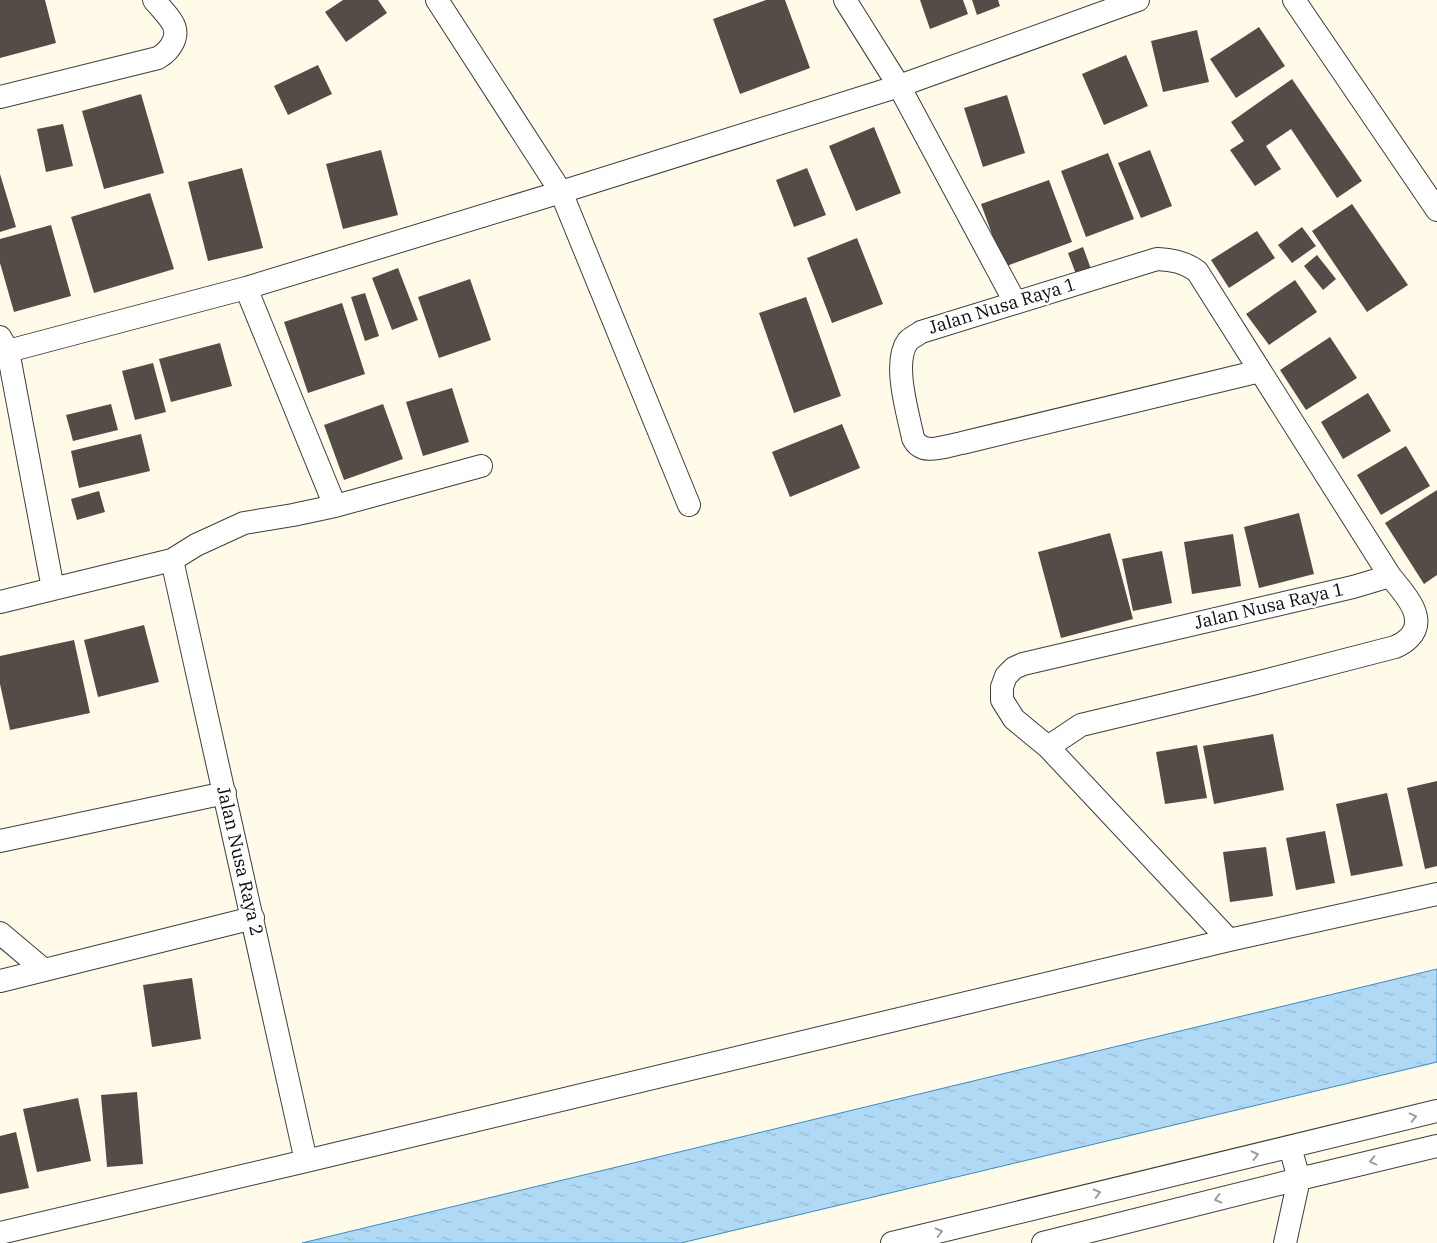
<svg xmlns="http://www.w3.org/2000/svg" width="1437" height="1243" font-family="'IBM Plex Serif',serif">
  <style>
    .water { fill: url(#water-ripples); stroke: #388cc9 }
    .building { fill: #534c47 }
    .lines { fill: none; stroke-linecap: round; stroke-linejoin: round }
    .street-casing { stroke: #3d3d3d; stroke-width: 24 }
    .street { stroke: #fff; stroke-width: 22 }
    .oneway { stroke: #9d9d9d }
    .labels { text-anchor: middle; stroke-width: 5; stroke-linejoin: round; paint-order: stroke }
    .street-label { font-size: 18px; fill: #0a0a0a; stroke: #fff }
  </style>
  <defs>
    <pattern id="water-ripples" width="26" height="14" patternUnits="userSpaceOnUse" patternTransform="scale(1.25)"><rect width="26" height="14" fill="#afd9f4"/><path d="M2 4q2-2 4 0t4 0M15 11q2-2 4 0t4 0" fill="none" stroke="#95b9d0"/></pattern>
  </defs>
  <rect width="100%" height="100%" fill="#fffbe8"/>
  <path class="water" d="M1437 969V1062L681 1243H302Z"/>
  <path class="building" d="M0 0H45L56 43 0 58Z
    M343 0H378L387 13 346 42 325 12Z
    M766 0H785L810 68 740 94 713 19Z
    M920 0H963L968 14 930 29Z
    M972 0H998L1000 6 977 15Z
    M1259 27 1285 66 1236 98 1210 59Z
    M1197 30 1209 82 1163 92 1151 41Z
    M1126 55 1148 106 1104 125 1082 74Z
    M318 65 332 94 288 115 274 86Z
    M1292 79 1362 181 1337 198 1291 129 1266 146 1281 169 1255 186 1230 150 1244 141 1231 122Z
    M141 94 164 173 104 189 82 111Z
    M1007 95 1025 153 983 167 964 108Z
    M63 124 73 166 46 172 37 129Z
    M874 127 901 193 856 211 829 146Z
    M381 150 398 215 343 229 326 164Z
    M1150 150 1172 206 1141 218 1118 163Z
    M1108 153 1134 219 1086 237 1061 171Z
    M242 168 263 248 208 261 188 182Z
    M807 168 826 215 794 227 776 180Z
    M0 174 16 227 0 232Z
    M1049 180 1072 242 1004 267 981 204Z
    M150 193 174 269 94 293 71 217Z
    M1352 204 1408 285 1367 312 1312 231Z
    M51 225 71 296 14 312 0 263V239Z
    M1302 227 1316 246 1292 263 1278 245Z
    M1257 231 1275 258 1229 288 1211 260Z
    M857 238 883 304 832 323 807 258Z
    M1083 247 1091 269 1076 274 1068 253Z
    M1317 255 1336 279 1323 290 1304 266Z
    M398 268 418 320 392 330 372 278Z
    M470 279 491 340 439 358 418 297Z
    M1295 280 1317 312 1269 345 1246 314Z
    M365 293 379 336 365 341 351 297Z
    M806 297 841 396 794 413 759 313Z
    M342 303 365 374 308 393 284 322Z
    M1330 337 1357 378 1306 410 1280 370Z
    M220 343 232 386 171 402 159 359Z
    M153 363 166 412 135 420 122 371Z
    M452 388 469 442 423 456 406 402Z
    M1368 393 1391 431 1343 459 1321 422Z
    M111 404 118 430 73 441 66 415Z
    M383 404 403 459 344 480 324 425Z
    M842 424 860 468 790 497 772 452Z
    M141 434 150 471 79 488 71 451Z
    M1406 446 1430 486 1381 515 1357 475Z
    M1437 490V575L1424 584 1385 523Z
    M99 491 105 512 77 520 71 499Z
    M1299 513 1314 574 1259 588 1244 527Z
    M1110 533 1133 619 1061 638 1038 552Z
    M1233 534 1241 586 1192 594 1184 542Z
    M1162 551 1172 603 1133 611 1122 559Z
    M144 625 159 682 98 697 84 640Z
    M74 640 90 713 10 730 0 684V656Z
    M1273 734 1284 790 1214 804 1203 746Z
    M1197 745 1207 798 1165 804 1156 752Z
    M1437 781V866L1425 869 1407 788Z
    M1387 793 1403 866 1351 876 1336 804Z
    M1325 831 1335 883 1296 890 1286 838Z
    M1266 847 1273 896 1230 902 1223 852Z
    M192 978 201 1039 152 1047 143 985Z
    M137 1092 143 1164 107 1167 101 1095Z
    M78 1098 91 1161 37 1172 23 1109Z
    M16 1132 29 1188 0 1194V1136Z"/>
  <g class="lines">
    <g class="street-casing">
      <path id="street" d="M437 0 561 192 689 505
        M845 0 899 86 1015 302
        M1294 0 1437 210
        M0 97 158 58C170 51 181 36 172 22 167 14 160 7 154 0
        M0 337 8 351 246 288 561 192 899 86 1138 0
        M335 506 481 466
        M172 560 306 1161
        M53 589 172 560 196 545 244 523 293 515 335 506 246 288
        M0 602 53 589 8 351
        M1048 747 1081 725 1256 683 1395 647C1400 645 1405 642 1409 638 1429 618 1403 592 1390 576
        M0 841 225 793
        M0 933 44 970
        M1229 940 1048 747 1014 719 1002 700V687L1006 676 1014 668 1023 664 1353 587 1390 576 1197 271C1184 262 1173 260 1157 259L921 332C917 335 911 338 908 341 892 362 908 413 913 438 922 457 945 446 962 443L1260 371
        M0 981 253 918
        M0 1233 306 1161 1229 940 1437 894
        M892 1243 1437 1111
        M1043 1243 1299 1179 1437 1146
        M1285 1243 1299 1179 1290 1147"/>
    </g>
    <use href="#street" class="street"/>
  </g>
  <defs><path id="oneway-chevron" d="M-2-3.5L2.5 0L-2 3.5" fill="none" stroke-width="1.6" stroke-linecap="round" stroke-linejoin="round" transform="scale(1.25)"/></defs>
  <g class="oneway">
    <use href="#oneway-chevron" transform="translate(1413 1117) rotate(-13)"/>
    <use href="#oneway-chevron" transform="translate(1255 1155) rotate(-14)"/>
    <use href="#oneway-chevron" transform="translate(1373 1161) rotate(167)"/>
    <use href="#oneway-chevron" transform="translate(1097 1193) rotate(-14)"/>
    <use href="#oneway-chevron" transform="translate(1218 1199) rotate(166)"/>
    <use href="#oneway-chevron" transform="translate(939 1232) rotate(-14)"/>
  </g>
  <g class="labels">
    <g class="street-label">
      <text transform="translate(1002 306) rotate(-17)" y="6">Jalan Nusa Raya 1</text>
      <text transform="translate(1269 606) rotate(-13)" y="6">Jalan Nusa Raya 1</text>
      <text transform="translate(240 861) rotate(77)" y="6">Jalan Nusa Raya 2</text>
    </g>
  </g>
</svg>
